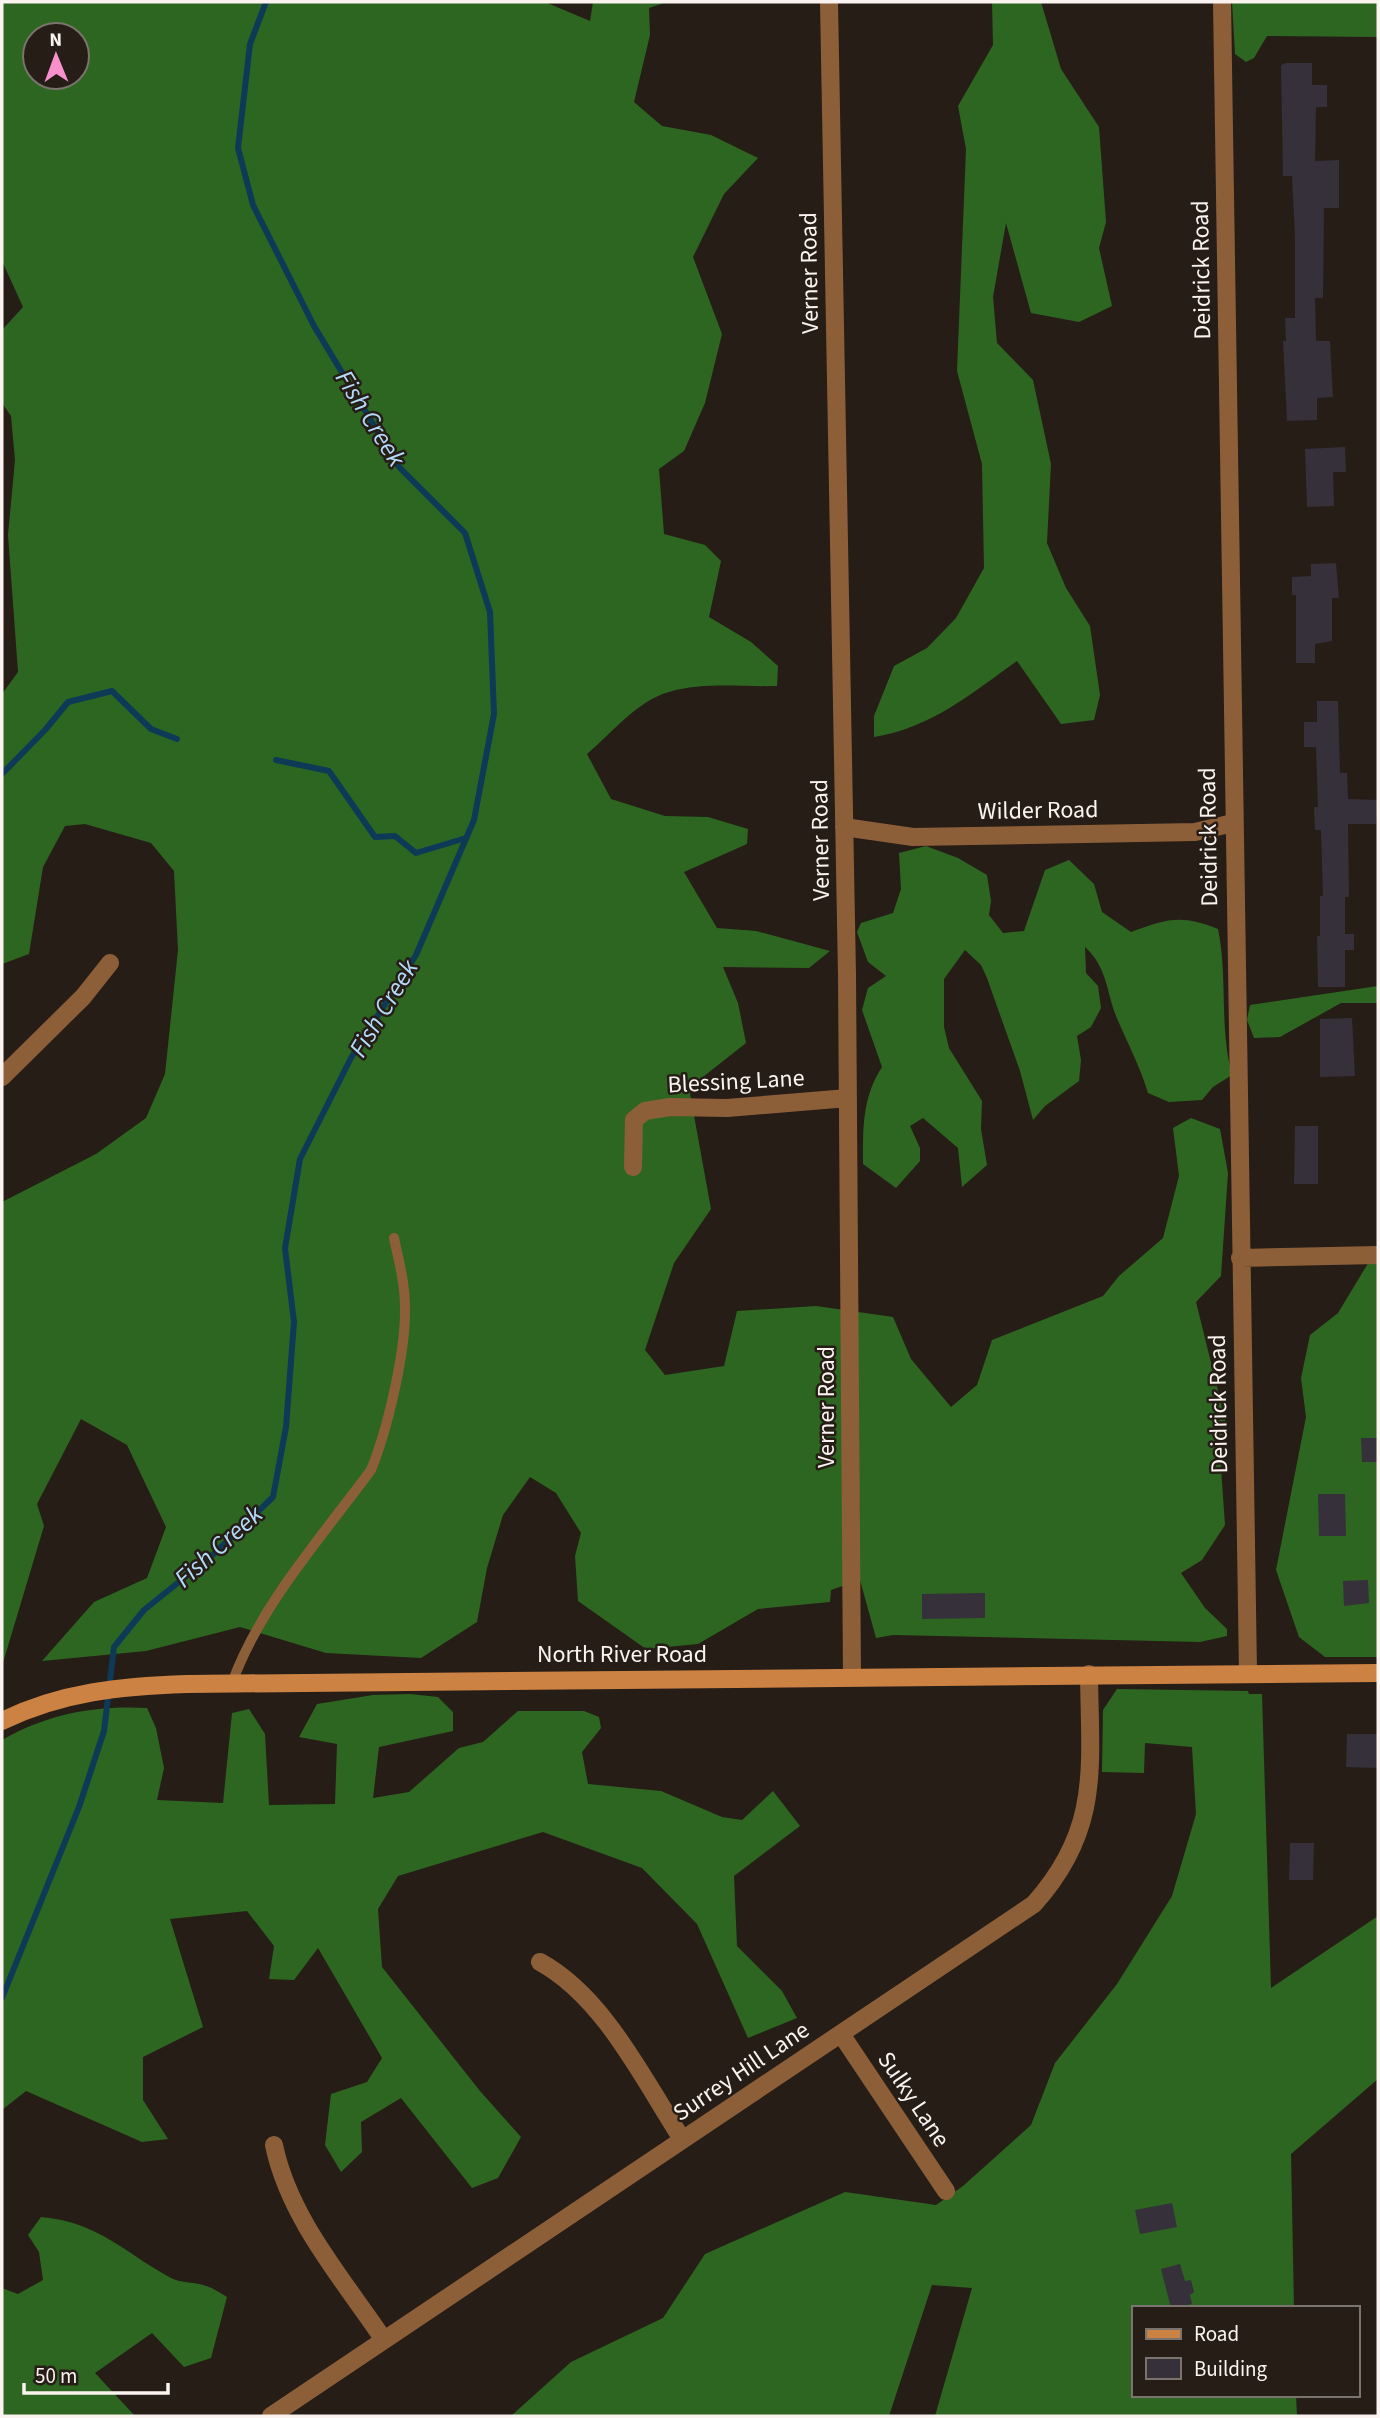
<svg xmlns="http://www.w3.org/2000/svg" width="1380" height="2418" font-family="'Source Sans 3',sans-serif">
  <style>
    .forest { fill: #2d6621; fill-rule: evenodd }
    .lines { fill: none; stroke-linecap: round; stroke-linejoin: round }
    .stream { stroke: #0e3a58; stroke-width: 6 }
    .building { fill: #35303a }
    .lane { stroke: #8d5f39; stroke-width: 10 }
    .street { stroke: #8d5f39; stroke-width: 18 }
    .secondary { stroke: #cc8242; stroke-width: 18 }
    .labels { text-anchor: middle; stroke-width: 5; stroke-linejoin: round; paint-order: stroke }
    .street-label { font-size: 24px; fill: #faf3ef; stroke: #261d17 }
    .water-label { font-size: 26px; font-style: italic; fill: #b4daf9; stroke: #261d17 }
  </style>
  <rect width="100%" height="100%" fill="#261d17"/>
  <path class="forest" d="M2 2H545L590 21 593 2H667L649 8 650 35 634 102 662 126 711 135 758 158 724 194 693 257 722 334 705 403 684 451 659 469 664 534 705 545 721 561 709 617 751 642 778 666 777 686C743 687 702 682 669 692 638 700 611 734 587 754L611 799 665 816 708 817 748 829 747 844 684 872 717 928 756 931 830 951 809 968 723 967 738 1003 746 1043 689 1088 711 1209 674 1263 645 1350 665 1375 724 1366 737 1311 816 1306 893 1317 911 1359 951 1407 977 1385 992 1340 1103 1296 1119 1276 1163 1238 1179 1176 1173 1128 1191 1118 1220 1129 1228 1173 1221 1276 1196 1302 1226 1423 1221 1468 1225 1525 1202 1560 1181 1573 1205 1608 1227 1629V1636L1200 1642 893 1635 876 1638 860 1580 831 1590 830 1602 758 1609 698 1644 646 1649 578 1601 575 1556 581 1533 556 1493 530 1477 503 1515 487 1568 477 1622 421 1658 326 1653 240 1627 146 1651 42 1661 94 1602 147 1578 166 1527 127 1445 81 1419 37 1504 44 1526 2 1666V1202L96 1154 146 1118 165 1074 178 950 174 871 151 843 85 824 65 826 43 867 29 954 2 964V694L18 672 8 535 15 460 11 416 2 403V330L23 307 2 261ZM35 35H77V77H35Z
    M992 2H1041L1061 69 1099 127 1106 222 1099 248 1112 306 1079 322 1031 313 1006 223 993 297 997 343 1033 380 1051 464 1047 543 1066 588 1090 626 1100 695 1094 720 1061 724 1017 661C972 693 931 728 874 737V716L894 666 927 648 956 618 984 568 982 464 957 371 966 149 958 106 993 45Z
    M1232 2H1378V37L1267 36 1254 58 1246 62 1235 54Z
    M926 846 958 858 987 875 991 901 989 915 1003 933 1024 931 1045 870 1069 860 1094 884 1102 912 1131 932C1167 919 1181 914 1218 929 1228 977 1219 1027 1232 1075L1213 1087 1202 1100 1169 1102 1148 1093C1140 1066 1127 1042 1116 1016 1106 990 1107 967 1085 947L1086 973 1098 986 1101 1008 1091 1027 1077 1036 1081 1060 1079 1081 1045 1106 1033 1120 1020 1071 987 978 981 965 965 950 944 979V1027L949 1048 982 1101 981 1129 987 1165 962 1187 958 1148 923 1118 910 1126 920 1148V1161L896 1188 863 1164C863 1128 862 1098 882 1067L862 1010 868 988 886 976 868 962 857 932 861 923 893 913 901 889 899 853Z
    M1378 986V1003H1341L1280 1037 1254 1038 1247 1020 1250 1005Z
    M1373 1255H1378V1657H1325L1299 1637 1276 1570 1306 1417 1301 1378 1310 1335 1338 1313Z
    M1117 1689 1248 1691 1249 1694H1262L1271 1988 1378 1916V2079L1291 2154 1294 2308H1133V2395H1296L1297 2416H935L972 2288 932 2285 889 2416H511L571 2362 663 2318 705 2254 845 2192 936 2205 963 2186 1031 2125 1055 2063 1117 1984 1172 1896 1196 1814 1192 1747 1145 1743 1144 1773 1102 1772 1103 1710Z
    M410 1694 438 1697 453 1712V1731L379 1747 373 1798 409 1792 459 1748 483 1742 518 1711H584L599 1717 601 1728 582 1752 588 1784 661 1791 722 1817 742 1820 773 1791 800 1826 734 1876 737 1946 782 1991 797 2018 748 2038 697 1924 642 1868 543 1832 398 1876 378 1909 382 1967 480 2091 521 2137 498 2178 472 2188 401 2098 361 2122 362 2152 341 2172 325 2145 331 2094 367 2082 382 2058 318 1948 294 1980 269 1979 274 1946 247 1911 170 1919 203 2027 143 2057V2100L168 2139 142 2142 26 2091 2 2110V1740C47 1714 95 1705 147 1708L156 1728 164 1768 157 1800 223 1803 232 1713 249 1709 265 1734 269 1805 335 1804 337 1744 299 1737 317 1704 373 1695Z
    M41 2217C99 2222 123 2252 171 2278 180 2283 193 2282 203 2285 211 2287 219 2292 227 2297L211 2358 184 2367 152 2333 95 2373 135 2416H2V2288L18 2294 43 2280 39 2252 28 2235Z"/>
  <g class="lines">
    <path class="stream" d="M276 760 329 771 375 837 395 836 416 853 466 838
      M2 774 46 729 68 702 112 691 151 729 177 739
      M2 1998 79 1807 104 1731 114 1647 144 1610 215 1553 273 1497 286 1427 294 1322 285 1248 300 1159 351 1058 416 955 474 820 494 714 490 612 465 533 399 467 314 326 253 205 238 148 250 44 266 2"/>
  </g>
  <path class="building" d="M1286 63H1312V85H1327V107H1316L1315 161 1339 160V208H1324L1323 298H1315L1316 341H1330L1333 397 1317 398V420L1287 421 1283 341H1286L1285 318H1295V237L1292 176H1283L1281 65Z
    M1345 447 1346 472H1333L1334 506 1307 507 1305 449Z
    M1336 563 1339 598H1332V641L1315 644V663H1296V595H1292V577L1311 576V564Z
    M1317 701H1338L1340 773H1347L1348 799 1378 800 1376 824H1348L1349 897H1345V934H1354V950H1345V987H1318L1317 936H1320V896H1323L1321 830H1315L1314 807H1318L1316 747H1304V722H1317Z
    M1352 1018 1355 1076 1320 1077V1019Z
    M1295 1126H1318V1184H1294Z
    M1361 1438H1378V1462H1362Z
    M1318 1494H1345L1346 1536H1319Z
    M1368 1580 1369 1603 1344 1606 1343 1581Z
    M985 1593V1618L922 1619V1594Z
    M1347 1734H1378V1768L1346 1767Z
    M1290 1843H1314L1313 1880H1289Z
    M1172 2203 1177 2227 1140 2234 1135 2210Z
    M1180 2264 1185 2281 1191 2280 1194 2292 1190 2295 1192 2304 1171 2308 1161 2269Z"/>
  <g class="lines">
    <path class="lane" d="M232 1683C261 1604 321 1538 371 1470 387 1431 405 1355 405 1312 406 1287 399 1262 394 1238"/>
    <path class="street" d="M829 2 847 975 852 1677
      M1222 2 1248 1672
      M844 827 913 837 1195 832 1233 823
      M2 1077 83 997 110 963
      M633 1167 634 1120 645 1111 670 1107 727 1108 848 1098
      M1240 1258 1378 1255
      M540 1962C604 1997 643 2079 682 2139
      M841 2034 946 2191
      M274 2145C289 2218 343 2279 384 2340
      M271 2416 1034 1904C1101 1829 1090 1768 1089 1674"/>
    <path class="secondary" d="M2 1721C61 1692 122 1686 187 1684L1378 1673"/>
  </g>
  <g class="labels">
    <g class="street-label">
      <text transform="translate(1201 270) rotate(-91)" y="8">Deidrick Road</text>
      <text transform="translate(809 273) rotate(-91)" y="8">Verner Road</text>
      <text transform="translate(1038 810) rotate(-1)" y="8">Wilder Road</text>
      <text transform="translate(1208 837) rotate(-91)" y="8">Deidrick Road</text>
      <text transform="translate(820 840) rotate(-91)" y="8">Verner Road</text>
      <text transform="translate(736 1081) rotate(-3)" y="8">Blessing Lane</text>
      <text transform="translate(1218 1404) rotate(-91)" y="8">Deidrick Road</text>
      <text transform="translate(826 1407) rotate(-90)" y="8">Verner Road</text>
      <text x="622" y="1662">North River Road</text>
      <text transform="translate(741 2071) rotate(-34)" y="8">Surrey Hill Lane</text>
      <text transform="translate(914 2099) rotate(56)" y="8">Sulky Lane</text>
    </g>
    <g class="water-label">
      <text transform="translate(371 418) rotate(58)" y="9">Fish Creek</text>
      <text transform="translate(383 1008) rotate(-59)" y="9">Fish Creek</text>
      <text transform="translate(218 1546) rotate(-42)" y="9">Fish Creek</text>
    </g>
  </g>
  <rect width="1380" height="2418" fill="none" stroke="#faf3ef" stroke-width="7"/>
  <rect x="1132" y="2306" width="228" height="91" fill="#261d17" stroke="#7b736d" stroke-width="2"/>
  <rect x="1146" y="2329" width="35" height="10" fill="#cc8242" stroke="#7b736d" stroke-width="2"/>
  <text x="1194" y="2341" font-size="21" fill="#faf3ef">Road</text>
  <rect x="1146" y="2358" width="35" height="21" fill="#35303a" stroke="#7b736d" stroke-width="2"/>
  <text x="1194" y="2376" font-size="21" fill="#faf3ef">Building</text>
  <g transform="translate(56 56) rotate(359)"><circle r="33" fill="#261d17" stroke="#7b736d" stroke-width="2"/>
  <path d="M0-5L12 26L0 18L-12 26Z" fill="#f890cc"/>
  <text y="-10" font-size="19" font-weight="bold" text-anchor="middle" fill="#faf3ef">N</text>
  </g>
  <path d="M24 2383v10h144v-10" fill="none" stroke="#faf3ef" stroke-width="3.5"/>
  <text x="35" y="2383" font-size="21" fill="#faf3ef" stroke="#261d17" stroke-width="5" paint-order="stroke">50 m</text>
</svg>
